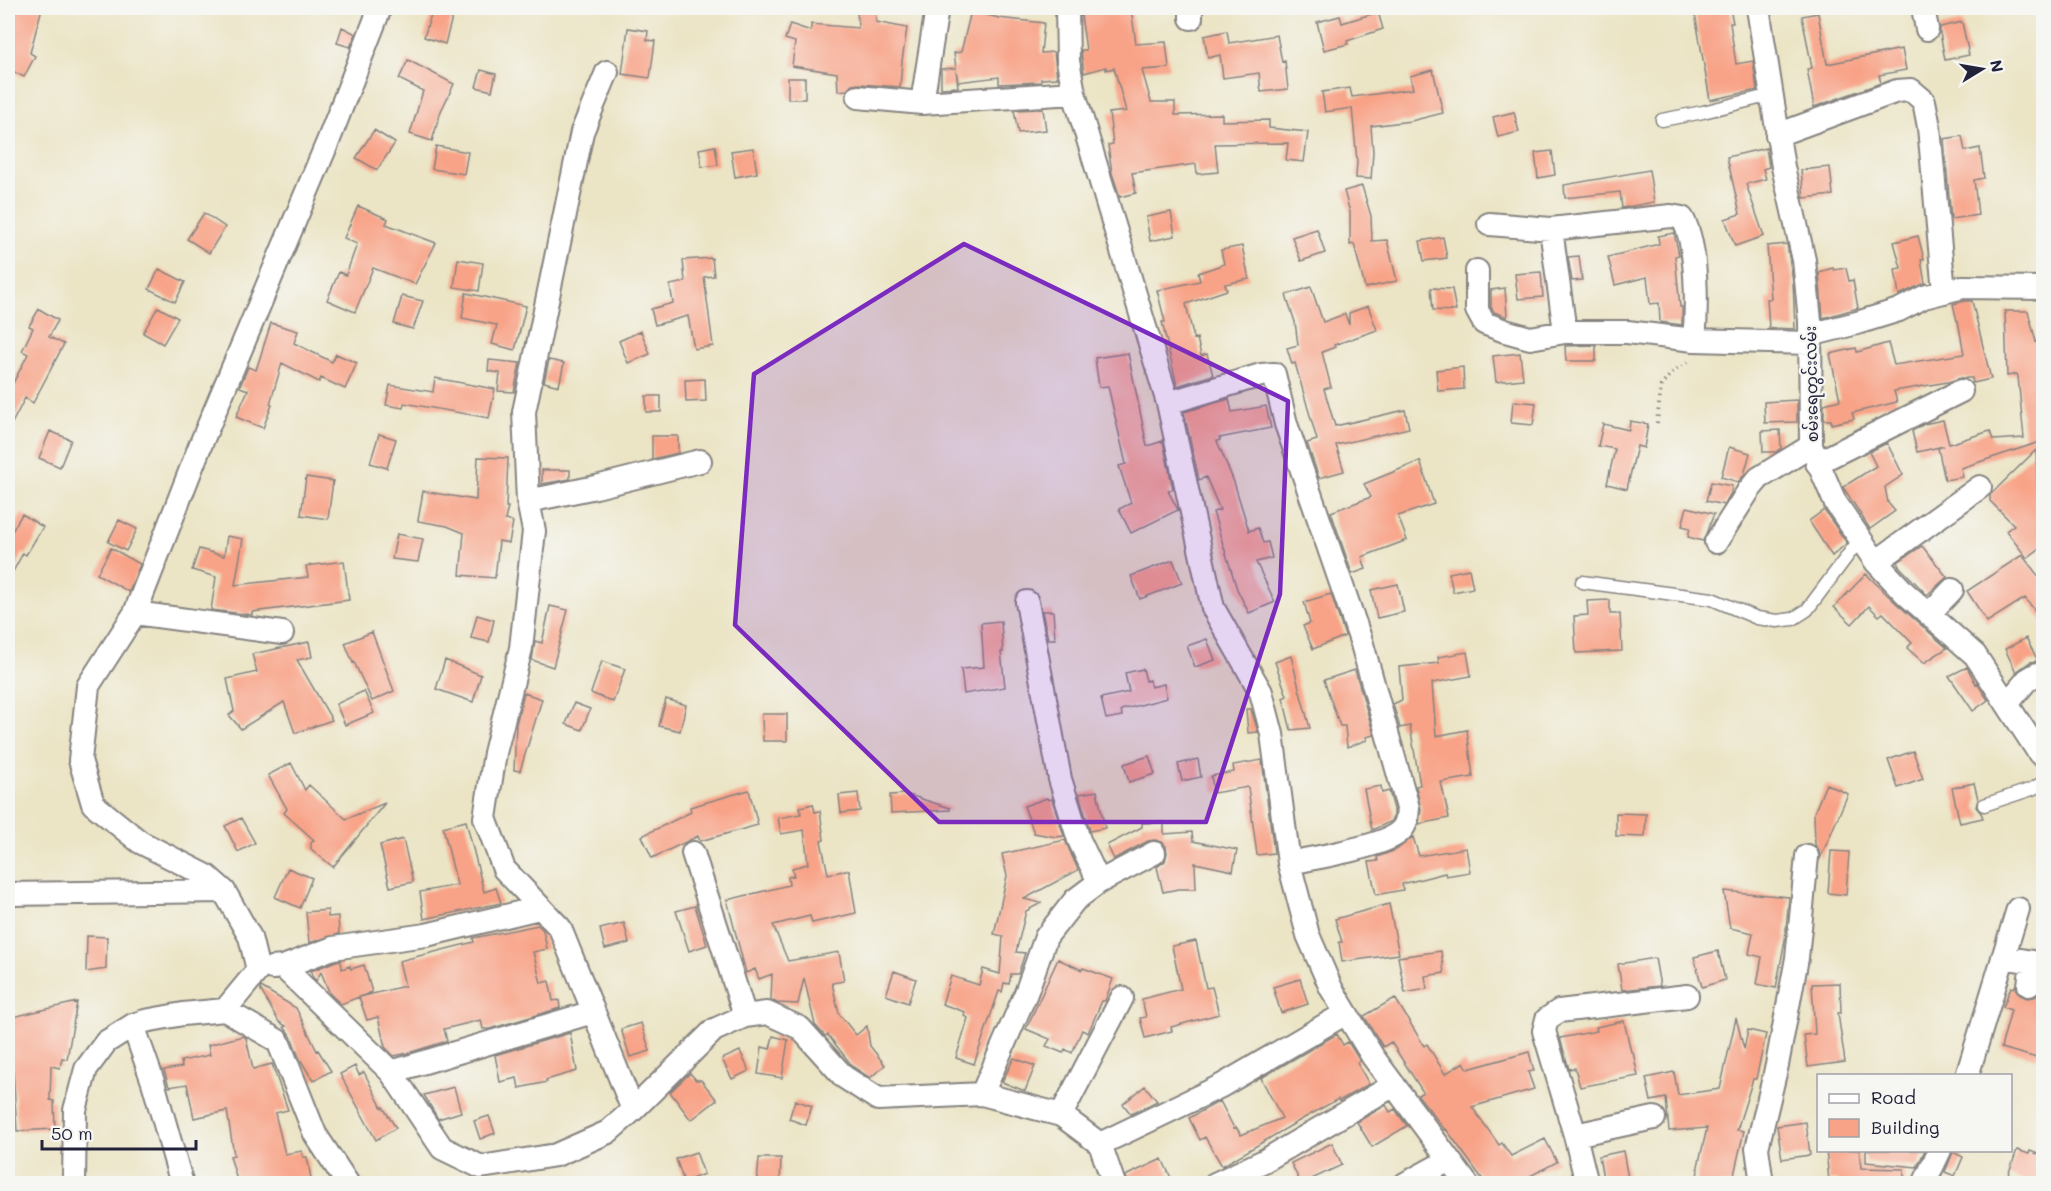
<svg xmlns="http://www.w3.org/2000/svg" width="2051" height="1191" font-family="Mali,'Noto Sans Myanmar',sans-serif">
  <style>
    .building { fill: #f8a387 }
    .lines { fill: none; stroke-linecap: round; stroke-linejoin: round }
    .lane-casing { stroke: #868380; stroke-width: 15 }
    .street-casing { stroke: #868380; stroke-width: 26 }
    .path { stroke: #868380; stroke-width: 4; stroke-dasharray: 1.5 4.5; stroke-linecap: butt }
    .lane { stroke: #fff; stroke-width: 12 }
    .street { stroke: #fff; stroke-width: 22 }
    .marked { fill: #7b2cbf; fill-opacity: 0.2; stroke: #7b2cbf; stroke-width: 4.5; stroke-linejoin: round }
    .labels { text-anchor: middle; stroke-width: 4.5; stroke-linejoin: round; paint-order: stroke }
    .street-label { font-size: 16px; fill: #22223b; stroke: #f6f6f2 }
  </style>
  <rect width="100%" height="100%" fill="#f6f6f2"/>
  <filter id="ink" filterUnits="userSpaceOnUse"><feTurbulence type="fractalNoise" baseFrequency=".0167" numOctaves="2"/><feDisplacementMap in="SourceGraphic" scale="12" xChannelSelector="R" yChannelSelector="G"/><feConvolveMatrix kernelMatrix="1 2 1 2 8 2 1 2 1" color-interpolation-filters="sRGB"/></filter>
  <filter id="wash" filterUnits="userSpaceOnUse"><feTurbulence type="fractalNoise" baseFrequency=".008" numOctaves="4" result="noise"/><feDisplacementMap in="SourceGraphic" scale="24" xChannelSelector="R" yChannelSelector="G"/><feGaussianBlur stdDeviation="1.35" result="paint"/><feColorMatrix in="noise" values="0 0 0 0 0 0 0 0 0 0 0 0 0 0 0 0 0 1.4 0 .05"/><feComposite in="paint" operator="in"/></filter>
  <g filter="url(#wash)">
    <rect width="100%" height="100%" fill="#ebe4c5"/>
    <g id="blocks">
      <path class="building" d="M16 8H42L30 53 35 56 24 77 8 69V39Z
        M433 8 453 14 445 44 424 37Z
        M875 8 876 22 907 28 902 61 900 87 859 84 852 85 847 90 838 91 837 73 792 66 795 42 785 39 790 24 811 31V24L858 28 857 9Z
        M1080 8H1131L1136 44 1166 42 1169 68 1142 70 1151 102H1175V115L1222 114V121L1269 120V128L1308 132 1304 162 1286 160 1288 143 1215 144 1218 172 1197 174 1196 164 1132 173 1136 193 1120 197 1112 173 1108 145 1113 144 1109 113 1126 111 1114 68 1106 70V67L1084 73 1081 50H1086Z
        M1694 8H1730L1733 23H1730L1736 64 1753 61 1757 90 1710 100Z
        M971 11 999 18 1044 23 1041 53 1054 52 1057 78 1041 79V82L999 84V77L958 82 956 70 958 87 941 88V69L956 68 954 53 961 52Z
        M1378 12 1383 29 1347 41 1348 44 1324 50 1317 22 1340 16 1342 23Z
        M1818 13 1827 64 1902 49 1906 70 1879 75 1881 83 1814 107 1807 69 1812 68 1802 16Z
        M1962 22 1969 55 1945 60 1940 33V27Z
        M342 27 356 34 350 47 337 43Z
        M628 28 648 31 647 40 655 41 650 78 622 74Z
        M1227 31 1229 43 1277 35 1282 62 1285 61 1288 89 1261 92 1259 73 1223 78 1220 55 1208 58 1204 36Z
        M408 60 454 84 441 111 432 141 410 134 423 91 399 79Z
        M481 70 496 74 492 91 476 87Z
        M1433 70 1443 113 1411 121 1371 126 1373 152 1371 179 1356 178 1357 161 1352 108 1325 112 1322 92 1350 88 1352 97 1413 89 1410 76Z
        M788 78H805V99H788Z
        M1043 109 1046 130 1018 133 1014 110Z
        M1514 112 1519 132 1498 137 1493 117Z
        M374 130 395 143 377 170 356 158Z
        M1962 136 1965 151 1980 148 1984 178 1974 180 1978 215 1951 219 1944 139Z
        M436 146 468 152 464 174 432 169Z
        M715 146 718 165 702 167 699 149Z
        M753 148 757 173 735 177 731 151Z
        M1766 148 1769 167 1763 169 1766 179 1746 184 1764 236 1735 246 1725 219 1740 214 1727 157Z
        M1552 151 1555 175 1538 178 1535 153Z
        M1830 167 1833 195 1804 198 1801 170Z
        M1649 170 1654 202 1622 208 1620 192 1565 198 1564 185Z
        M1362 186 1371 216 1372 241 1387 240 1397 281 1365 288 1354 244 1350 245V212L1344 191Z
        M358 206 388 219 386 224 436 243 415 284 373 268 355 312 327 300 339 272 346 275 357 244 344 238Z
        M1171 212 1175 236 1150 241 1146 217Z
        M204 213 225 227 209 253 187 239Z
        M1317 229 1325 253 1301 261 1292 237Z
        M1674 233 1679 255 1675 256 1680 307H1682V325L1660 322 1659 303 1650 304 1647 277 1615 285 1608 257 1659 244 1658 236Z
        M1918 236 1924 259 1921 260 1925 283 1899 295 1895 269 1901 268 1894 242Z
        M1443 237 1447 258 1424 261 1420 241Z
        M1787 244 1793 282 1795 329 1769 328 1767 299H1771L1767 246Z
        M1242 246 1249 279 1225 284 1227 290 1186 304 1194 339 1197 338 1201 356 1207 354 1213 375 1177 386 1162 322H1165L1157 290 1200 281 1198 273 1224 264 1221 250Z
        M1579 256 1582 280 1572 281 1568 257Z
        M712 258 714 276 704 277 713 346 694 349 688 316 655 325 651 309 673 303 670 285 685 282 683 260Z
        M458 259 483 263 479 291 454 287Z
        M1833 268 1834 270 1846 268 1849 281 1853 280 1858 308 1823 318 1819 272Z
        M159 269 185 282 175 302 149 289Z
        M1541 272 1543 297 1518 299 1515 274Z
        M1311 287 1323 322 1345 314 1349 325V313L1368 306 1377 330 1334 345 1335 347 1322 352 1331 387 1324 389 1335 426 1405 410 1409 428 1336 445 1344 471 1319 478 1307 443 1317 440 1295 363 1292 364 1287 348 1298 345 1295 322 1286 295Z
        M1431 288 1452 289 1456 311 1433 310Z
        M1505 288 1507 317 1494 312 1491 307V290Z
        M466 293 526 306 515 350 492 344 497 325 462 318Z
        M402 296 423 301 413 329 394 324Z
        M1965 301H1972L1991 379 1973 383 1972 378H1961L1948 382 1894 391 1897 402 1852 413 1854 419 1831 424V420H1824V404L1840 400 1830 354 1856 348 1857 352 1888 343 1894 365 1964 354 1958 321H1957L1953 304Z
        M158 307 178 318 163 344 143 333Z
        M39 309 58 320 49 337 64 344 33 403 25 398 8 431V393L28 354 22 351 33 328 29 326Z
        M2005 311H2028L2036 342 2039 341V348H2043V441L1961 468 1963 477 1945 480 1938 448 1944 446 1917 452 1912 431 1924 424 1943 420 1949 444 1990 431 1993 440 2024 438 2018 377 2017 374 2007 376Z
        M271 323 298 331 294 343 332 362 336 354 357 363 345 389 321 378 319 382 282 363 270 404 272 405 263 428 236 417 248 390 240 387 241 384 248 367 256 370Z
        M641 331 650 354 628 363 619 341Z
        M1596 345V361H1566L1565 346Z
        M1128 353 1147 446 1163 441 1173 489 1168 491 1178 510 1131 533 1119 509 1131 503 1119 466 1126 464 1108 386 1099 387 1095 358Z
        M1520 353 1523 379 1496 382 1493 356Z
        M489 360 520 363 514 392 498 391 500 373 488 371Z
        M549 360 564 363 559 386 544 382Z
        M1463 367 1464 389 1438 391 1436 370Z
        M435 378 495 389 489 418 404 403 403 408 386 405 390 385 433 392Z
        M705 379 706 401 686 402 685 380Z
        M646 396H661V412H646Z
        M1229 399 1232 412 1266 406 1271 428 1219 438 1220 440 1217 441 1234 482 1249 531 1258 528 1263 543 1268 542 1272 558 1256 562 1275 602 1249 613 1237 589 1213 512 1220 510 1206 477 1199 480 1184 412Z
        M1797 400V422L1765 423 1764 402Z
        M1513 401 1536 403 1533 425 1511 423Z
        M1630 421 1648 424 1644 448 1637 446 1627 489 1607 484 1615 449 1598 446 1603 424 1629 430Z
        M1780 430 1781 448 1776 452H1763L1762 431Z
        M50 431 71 440 60 467 39 458Z
        M379 434 396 439 387 468 370 463Z
        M652 436H678V453L652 459Z
        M1887 443 1903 475 1885 487 1888 503 1895 511 1870 529 1843 487 1876 466 1869 452Z
        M1729 447 1750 453 1744 475 1738 482 1721 477Z
        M2036 450 2038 498 2043 494V546L2027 558 2006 531 2014 525 1990 501V495Z
        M478 457 508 458 506 507H508L505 520 513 522 509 543 499 541 495 578 460 575 464 533 447 526 418 521 423 491 476 500Z
        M1420 461 1434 504 1398 516 1407 540 1362 557 1366 569 1352 574 1331 512 1371 497 1364 484Z
        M542 470H570V479L542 484Z
        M306 477 333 481 328 519 301 515Z
        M1711 482 1732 486 1731 493 1724 505 1706 501Z
        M1687 507 1714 514 1703 541 1688 537 1690 528 1682 526Z
        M1824 510 1847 543 1832 556 1809 521Z
        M22 514 43 527 26 555 23 553 8 581V538Z
        M119 520 137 529 126 551 108 542Z
        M397 534 423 539 418 562 392 559Z
        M227 536 243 539 235 585 308 577 306 566 344 561 349 600 252 612V615L211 610 216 577 192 570 199 549 224 556Z
        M1922 546 1947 577 1927 595 1898 565V562Z
        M111 548 140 564 129 592 97 574Z
        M2022 555 2043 582V621L2025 598 1987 622 1967 591Z
        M1173 560 1182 583 1140 599 1131 576Z
        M1469 569 1473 588 1453 592 1449 573Z
        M1866 574 1896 603 1947 648 1924 663 1907 648 1912 643 1883 613 1879 616 1869 606 1852 624 1834 607Z
        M1398 584 1404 612 1377 618 1371 590Z
        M1331 594 1345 636 1313 649 1303 626 1310 623 1304 602Z
        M1610 600V614H1620L1622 651 1576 653 1574 616 1588 615 1587 601Z
        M550 606 568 610 553 667 532 660 535 641 542 643Z
        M1042 611H1053L1055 639H1048Z
        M477 615 494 620 489 642 471 638Z
        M1001 621 1003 652H1001L1005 687 964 694 961 669 984 667 981 623Z
        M372 632 394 691 372 701 354 662 353 663 345 643Z
        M2026 638 2038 661 2030 662 2016 672 2005 649Z
        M1207 639 1215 660 1195 667 1187 646Z
        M309 642 312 657 297 660 332 720 295 733 284 702 241 729 229 715 234 711 227 679 257 672 252 654Z
        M1467 652 1471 676 1432 683 1436 736 1467 730 1473 777 1441 782 1449 818 1419 824 1421 809 1416 786 1420 785 1410 726 1400 728 1393 704 1402 700 1399 667 1439 663 1438 657Z
        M1291 656 1300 692 1310 728 1291 730 1283 698 1287 696 1275 662Z
        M445 660 481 675 473 702 436 689Z
        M602 661 625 669 613 702 591 693Z
        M1967 667 1976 684 1977 683 1988 700 1973 711 1949 676Z
        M1143 669 1146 681 1149 680 1151 687 1164 684 1167 698 1121 710 1122 716 1106 719 1101 698 1129 692 1125 673Z
        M1355 670 1374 735 1366 737 1367 740 1347 747 1345 726H1340L1324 680Z
        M364 691 374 713 345 725 336 704Z
        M524 693 542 699 520 771 514 770 516 724Z
        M666 699 686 705 680 731 659 726Z
        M574 703 590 709 582 730 566 724Z
        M1246 709H1251L1258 732 1248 733Z
        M762 714H787V741H763Z
        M1913 751 1923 779 1898 788 1888 760Z
        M1149 756 1155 774 1129 782 1124 764Z
        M1198 759 1201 777 1182 781 1178 764Z
        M1262 760 1274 853 1257 855 1248 787 1214 793 1211 776 1234 772 1233 765Z
        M291 763 305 790 309 785 346 819 385 803 333 867 311 849V843L314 840 284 813 287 809 268 775Z
        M1974 783 1978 799 1976 807 1981 813 1983 818 1960 823 1952 788Z
        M1826 784 1848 794 1820 859 1819 851 1815 845 1814 813Z
        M1381 786 1382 793 1389 791 1394 809V816L1390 822 1372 830 1364 789Z
        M749 790 758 825 700 841 698 836 652 858 642 836 691 812 690 807Z
        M1097 791 1105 828 1090 831 1079 794Z
        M858 793 860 811 841 813 839 795Z
        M906 794 950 808V810L891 813 890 795Z
        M1047 798 1048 800 1052 799 1064 836 1056 837 1034 833 1024 806Z
        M813 804 815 812 820 811 824 840 821 841 828 874 849 870 856 913 812 923 810 916 773 925 788 961 839 952 844 981 832 983 839 1014 856 1035 867 1026 870 1046 885 1065 870 1078 853 1067 828 1035 825 1036 815 1025 804 978 798 1004 777 1003 771 1000 772 974 759 979 755 969 746 973 727 900 789 885 788 877 794 876 792 868 808 864 804 830 781 834 778 818 801 814 800 807Z
        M1616 813 1646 814 1645 837 1616 836Z
        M241 818 255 843 238 852 225 826Z
        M466 821 484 892 496 888 501 903 424 919 420 892 457 885 443 827Z
        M1164 822V834L1192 832 1193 841 1237 850 1233 871 1195 863 1196 889H1178L1163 892 1157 867 1165 861 1167 853 1166 846 1162 842 1155 840 1148 841 1114 859 1107 845 1142 827V823Z
        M1413 837 1419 856 1466 848 1470 872 1446 876 1445 873 1402 884 1403 890 1376 895 1369 862 1378 861 1377 857 1396 850Z
        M403 839 413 882 390 887 380 845Z
        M1065 840 1078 870 1024 899 1041 903 1026 911 1016 952 1025 953 1018 974H1011L1009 984 1004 983 1002 992 999 991 974 1064 956 1058 968 1018 964 1016 965 1012 942 1004 951 976 979 985 983 969 1000 974 1003 936 994 934 1007 876 1002 854Z
        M1831 851 1849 852 1846 895 1828 893Z
        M288 868 312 878 300 908 275 897Z
        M1724 891 1789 897 1785 940 1776 988 1757 984 1762 957 1749 954 1753 933 1730 928Z
        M1389 904 1399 954 1342 962 1339 942H1342L1335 919Z
        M695 906 707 945 689 951 676 911Z
        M328 910V917L338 916 339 934 309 943 306 912Z
        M624 923 629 943 605 949 600 929Z
        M538 925 543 930 547 949 533 952 541 983 549 981 553 1001 559 1000 560 1008 490 1029H483L481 1020 444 1029 447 1041 408 1053 394 1056 385 1047 378 1017 367 1020 359 997 341 1004 330 994 321 972 316 981 312 976 311 971 336 961 341 960 342 969 350 966 351 969 364 965 372 992 360 997 405 986 399 961 474 942 473 938Z
        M87 936 107 937 106 969 86 972Z
        M1196 941 1206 988 1212 987 1219 1014 1171 1027 1172 1031 1145 1038 1140 1018 1146 1017 1142 999 1181 989 1172 946Z
        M1441 951 1444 973 1425 976 1427 989 1405 993 1398 957Z
        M1718 951 1725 980 1702 987 1694 957Z
        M1655 958 1660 986 1622 990 1618 964Z
        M1058 959 1082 970 1083 968 1113 979 1105 1001H1102L1088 1033 1082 1030 1072 1053 1065 1049 1063 1053 1046 1046 1050 1039 1026 1029Z
        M894 971 916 979 908 1003 886 995Z
        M1300 979 1308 1004 1281 1013 1273 987Z
        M1840 983 1841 1013H1838L1845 1062 1808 1067 1804 1035 1815 1034 1812 984Z
        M2016 984 2017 991 2020 995 2027 998 2035 997 2041 991 2043 993V1035L2037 1058 2001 1048 2011 1010 2003 1007 2011 987 2014 988Z
        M261 987 296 1008 317 1051 318 1050 331 1071 313 1081 299 1057 291 1036 284 1027 286 1026 279 1022 260 989Z
        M1395 998 1424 1046 1427 1044 1445 1074 1464 1062 1468 1069 1529 1052 1534 1071 1528 1072 1534 1089 1472 1107 1499 1145 1502 1143 1511 1156 1545 1139 1557 1162 1515 1184H1486L1446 1129 1445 1130 1418 1095 1423 1092 1391 1042 1383 1047 1364 1016Z
        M77 1002 67 1059 62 1058 60 1068 51 1066 50 1100 54 1101 55 1129 17 1131 13 1070 8 1069V1018Z
        M1736 1018 1744 1049 1748 1030 1766 1034 1756 1079H1753L1737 1130 1744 1131 1732 1184H1697L1698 1166 1707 1128 1669 1131 1666 1098 1651 1101 1646 1078 1674 1072 1678 1095 1720 1089Z
        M1624 1021 1631 1052H1633L1638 1076 1580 1087 1575 1068 1569 1069 1560 1038 1597 1031 1596 1027Z
        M641 1023 650 1051 630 1057 621 1029Z
        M570 1033 577 1071 546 1080 547 1082 519 1088 517 1078 500 1082 495 1055Z
        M1337 1034 1343 1045 1348 1042 1360 1061 1357 1063 1369 1084 1339 1101 1338 1099 1297 1122 1222 1166 1205 1137 1200 1140 1189 1118 1220 1101 1234 1128 1236 1127 1241 1135 1282 1118 1261 1078Z
        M243 1036 246 1038 253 1069 272 1064 288 1110 275 1113 285 1154 302 1151 303 1157H307L311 1178 280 1184H238L230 1156 234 1155 227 1111 194 1118 187 1084 169 1087 164 1070 182 1067 181 1061 210 1055 208 1045Z
        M773 1036 788 1040 782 1078 758 1074 762 1047 770 1049Z
        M740 1051 749 1071 732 1079 722 1059Z
        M1014 1058 1035 1066 1025 1091 1002 1082Z
        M355 1066 359 1075 364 1072 382 1108 383 1107 396 1128 376 1140 340 1074Z
        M690 1073 696 1080H701L717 1100 691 1120 670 1092Z
        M1145 1086 1157 1101 1131 1114 1123 1104Z
        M454 1087 461 1112 438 1119 424 1095Z
        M795 1100 812 1106 806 1125 789 1119Z
        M1386 1105 1390 1112 1395 1109 1407 1126 1372 1147 1357 1122Z
        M489 1116 495 1133 480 1139 474 1121Z
        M1806 1122 1810 1155 1782 1159 1777 1126Z
        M1332 1143 1342 1165 1301 1184 1291 1163Z
        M1826 1150H1859L1861 1168 1904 1169V1184H1838L1837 1180 1829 1181Z
        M1866 1150H1925L1917 1167 1866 1162Z
        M2017 1150 2029 1154 2030 1151 2043 1156V1184H2031L2008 1175Z
        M1623 1151 1629 1184H1604L1599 1156Z
        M696 1152 704 1174 684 1182 676 1159Z
        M1953 1152 1963 1157 1955 1176 1945 1172Z
        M759 1158H781L780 1184H757Z
        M1162 1159 1174 1184H1127L1125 1176Z"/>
    </g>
  </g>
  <g filter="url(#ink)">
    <use href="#blocks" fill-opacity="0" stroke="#868380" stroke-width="1.5"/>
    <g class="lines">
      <g class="lane-casing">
        <path id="lane" d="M1662 120 1703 112 1771 95
          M1582 582 1712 599 1757 618 1777 621 1793 619 1807 610 1860 539
          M1984 805 2032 789 2044 782"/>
      </g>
      <g class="street-casing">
        <path id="street" d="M1067 8 1068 61 1074 93 1168 403 1213 608 1261 692 1272 734 1289 863 1308 935 1331 988 1373 1057 1467 1184
          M1758 8 1783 167 1804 260 1810 321 1811 446 1835 502 1876 562 1905 593 1975 655 2039 753 2044 756
          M1923 8 1927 29
          M1191 18V8
          M607 72 582 132 524 412 528 501 534 531 521 648 495 753 485 818 504 869 560 928 633 1110
          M858 97 922 103 1074 93
          M922 103 937 8
          M1777 135 1897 91 1911 90 1924 101 1929 127 1944 292
          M1489 224 1551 229 1671 216 1682 218C1698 243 1697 310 1694 340L1811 343
          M1551 229 1565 332
          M1477 271V310L1484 323 1505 331 1530 338 1565 332H1627L1694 340
          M1810 335 1857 323 1899 310 1924 297 1963 287 2044 288
          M1168 403 1261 375 1274 374 1286 424 1362 644 1408 808C1407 818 1407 826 1398 833 1381 847 1313 858 1289 863
          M1817 463 1961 391
          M528 501 596 487 700 461
          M1716 542 1749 490 1759 478 1811 446
          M1876 562 1980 487
          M1027 602 1060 779 1079 840 1099 882
          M135 613 282 633
          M1929 614 1952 590
          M2007 704 2027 680 2037 674
          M693 853 745 1016
          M8 894 224 891
          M2003 957 2044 964
          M283 967 391 1072 442 1148 481 1167 556 1155 608 1132 633 1110 714 1030 745 1016 767 1013 800 1028 844 1077 878 1099 982 1094 1061 1115 1100 1144 1114 1184
          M272 968 283 967 333 948 426 935 539 908
          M2029 985 2032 962
          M225 1010 258 970 250 937 224 891 207 876 140 842 93 804 80 760 88 686 135 613 200 446 329 139 380 8
          M133 1025 153 1082 182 1184
          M391 1072 593 1012
          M1967 1076 2018 909
          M982 1094 1026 993 1046 937 1075 900 1099 882 1154 853
          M1061 1115 1122 998
          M1575 1135 1654 1118
          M1100 1144 1221 1086 1346 1013
          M74 1184 75 1110 86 1069 106 1042 133 1025 145 1021 183 1014 225 1010 278 1041 315 1134 348 1184
          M1215 1184 1264 1161 1394 1085
          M1405 1184 1449 1160
          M1587 1184 1575 1135 1544 1031 1547 1019 1559 1011 1687 996
          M1762 1184 1757 1148 1777 1065 1797 958 1807 856
          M1924 1184 1940 1150"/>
      </g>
      <path class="path" d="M1657 423 1661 386 1673 372 1690 360"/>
      <use href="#lane" class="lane"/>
      <use href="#street" class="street"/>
    </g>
  </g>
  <path class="marked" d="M964 244 1288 401 1280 594 1206 822H939L735 625 754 374Z"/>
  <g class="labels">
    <g class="street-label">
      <text transform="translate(1811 384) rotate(-91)" y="6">စမ်းရေတွင်းလမ်း</text>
    </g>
  </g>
  <rect width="2051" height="1191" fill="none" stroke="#f6f6f2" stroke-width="30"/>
  <rect x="1817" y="1074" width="195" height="78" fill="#f6f6f2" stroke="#a1a1a9" stroke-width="1.5"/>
  <rect x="1829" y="1094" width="30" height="9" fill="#ffffff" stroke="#a1a1a9" stroke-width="1.5"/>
  <text x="1871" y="1104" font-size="18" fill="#22223b">Road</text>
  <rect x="1829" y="1119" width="30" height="18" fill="#f8a387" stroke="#a1a1a9" stroke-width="1.5"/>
  <text x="1871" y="1134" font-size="18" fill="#22223b">Building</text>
  <g transform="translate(1982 69) rotate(79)" stroke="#f6f6f2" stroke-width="4.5" paint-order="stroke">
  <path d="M0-4.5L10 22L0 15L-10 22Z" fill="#22223b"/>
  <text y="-9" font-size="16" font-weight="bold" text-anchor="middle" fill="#22223b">N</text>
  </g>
  <path d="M42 1140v9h154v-9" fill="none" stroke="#22223b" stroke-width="3"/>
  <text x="51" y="1140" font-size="18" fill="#22223b" stroke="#f6f6f2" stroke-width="4.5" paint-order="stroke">50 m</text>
</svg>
